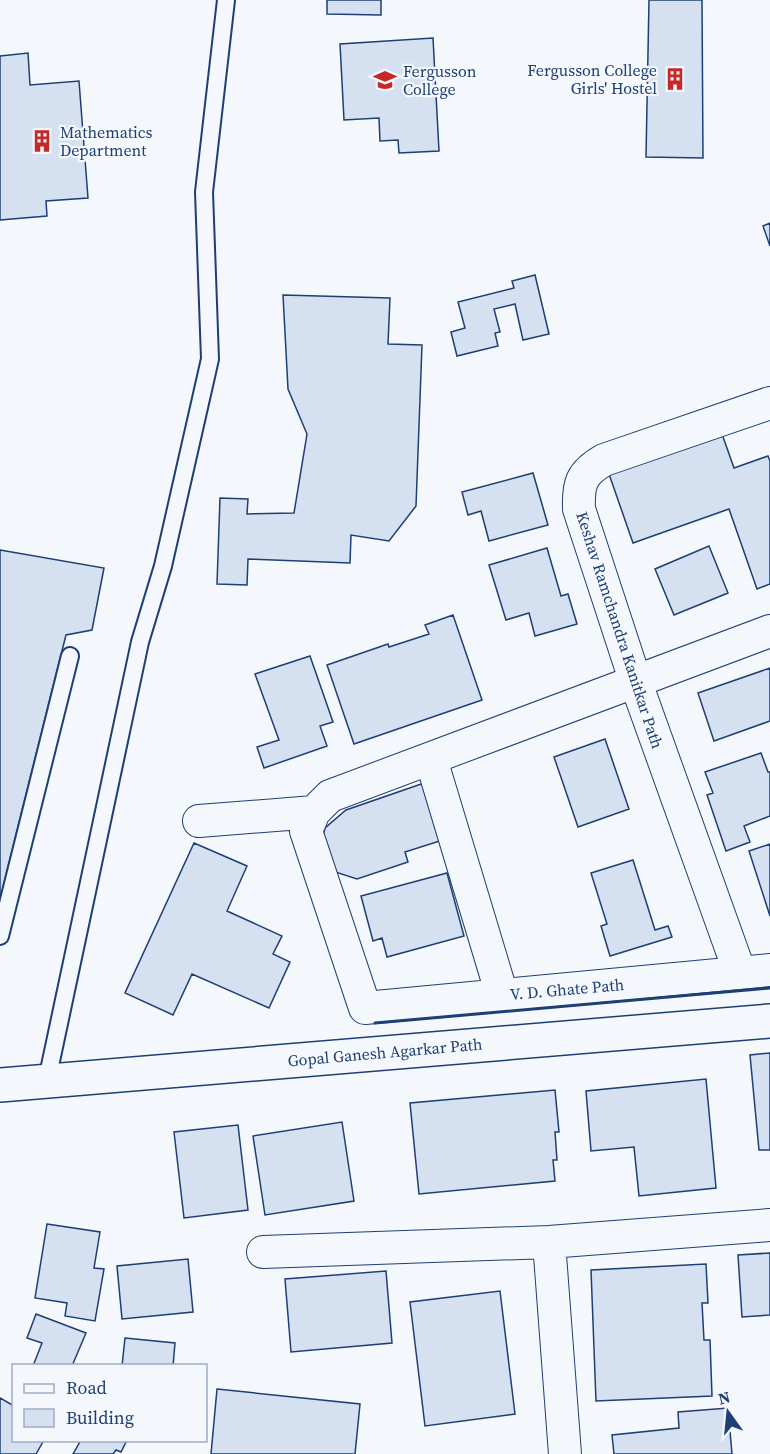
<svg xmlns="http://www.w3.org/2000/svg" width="770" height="1454" font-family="'Source Serif 4',serif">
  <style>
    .building { fill: #d5e0f0; stroke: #1d3f73; stroke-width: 1.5 }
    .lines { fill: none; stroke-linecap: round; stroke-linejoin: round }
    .service-casing { stroke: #1d3f73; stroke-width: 20 }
    .minor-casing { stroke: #1d3f73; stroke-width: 34 }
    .tertiary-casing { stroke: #1d3f73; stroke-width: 36 }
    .service { stroke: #f4f7fb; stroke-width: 16 }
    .minor { stroke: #f4f7fb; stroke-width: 32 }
    .tertiary { stroke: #f4f7fb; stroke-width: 33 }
    .wall { stroke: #1d3f73; stroke-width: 3 }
    .labels { text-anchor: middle; stroke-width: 4.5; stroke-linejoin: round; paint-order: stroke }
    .poi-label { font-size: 16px; fill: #1d3f73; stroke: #f4f7fb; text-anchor: start }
    .street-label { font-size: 16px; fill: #1d3f73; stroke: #f4f7fb }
  </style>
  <rect width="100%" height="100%" fill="#f4f7fb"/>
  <path class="building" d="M327 0H381V15L327 14Z
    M649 0H702L703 158 646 157Z
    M433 38 439 151 399 153 398 140 380 141 379 118 344 120 340 44Z
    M28 53 30 85 79 81 88 198 46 201 47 216 0 220V56Z
    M770 223V246L763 226Z
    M535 275 549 334 523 340 515 304 494 309 500 332 495 333 498 346 457 356 451 332 465 328 458 302 514 288 512 281Z
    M283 295 390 298 388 344 422 345 416 506 389 541 351 535 350 563 248 559 247 585 217 584 220 498 248 499 247 514 294 513 307 434 288 389Z
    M722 434 734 468 768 456 770 461V584L757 589 729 509 633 543 609 474Z
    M533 473 548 525 489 541 481 511 468 515 462 492Z
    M709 546 728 593 674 615 655 569Z
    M547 548 561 596 568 594 577 624 535 636 529 613 506 620 489 565Z
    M0 550 104 568 92 630 66 635 0 899Z
    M453 615 482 700 354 744 327 665 388 644 389 647 429 634 425 625Z
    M310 656 333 722 320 726 327 746 264 768 257 747 279 740 255 674Z
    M770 668V721L714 741 698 693Z
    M605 739 629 809 578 827 554 757Z
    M761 753 768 772H770V816L744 826 750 842 726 851 707 795 713 793 705 772Z
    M427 782 446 839 405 852 408 862 357 879 335 872 321 843 325 828 346 810Z
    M194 843 247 866 227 911 282 936 273 954 290 962 269 1008 192 974 173 1015 125 993Z
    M770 844V916L749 851Z
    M633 860 655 930 668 926 672 937 610 956 601 926 607 924 591 873Z
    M447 873 464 936 387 957 382 938 373 941 361 896Z
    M770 1053V1150H759L750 1055Z
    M706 1079 716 1188 639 1196 634 1147 591 1151 586 1091Z
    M555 1090 559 1132H555L557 1160H553L555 1181 419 1194 410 1103Z
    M342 1122 354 1201 265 1215 253 1136Z
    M238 1125 248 1210 184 1218 174 1132Z
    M47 1224 100 1232 94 1268 104 1269 95 1321 65 1316 67 1303 35 1298Z
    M770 1253V1315L742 1317 738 1255Z
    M188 1259 193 1312 122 1319 117 1266Z
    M706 1264 708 1303H702L704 1340H710L712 1396 596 1401 591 1270Z
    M386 1271 392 1343 291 1352 285 1279Z
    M500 1291 515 1414 425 1426 410 1302Z
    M36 1314 86 1333 72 1366H33L42 1343 27 1338Z
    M125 1338 175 1343 173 1366H122Z
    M217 1389 360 1404 355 1454H211Z
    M0 1398 14 1406V1440H44L36 1454H0Z
    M728 1408 732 1454H614L612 1435 679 1428 678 1412Z
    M81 1440H127L121 1452 116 1450 113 1454H73Z"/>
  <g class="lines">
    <g class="service-casing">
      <path id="service" d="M0 936 70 656
        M47 1080 140 642 163 566 210 359 204 192 226 0"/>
    </g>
    <g class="minor-casing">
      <path id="minor" d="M770 631 330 796 314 812 306 831 365 1008 770 970
        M431 759 502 995
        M199 821 314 812
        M740 973 636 683 579 509C578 484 581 473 604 460L770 403
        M549 1242 565 1454
        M263 1252 549 1242 770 1225"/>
    </g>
    <g class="tertiary-casing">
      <path id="tertiary" d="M0 1085 770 1021"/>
    </g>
    <use href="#service" class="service"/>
    <use href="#minor" class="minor"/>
    <use href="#tertiary" class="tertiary"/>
    <path class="wall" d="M375 1023 770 988"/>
  </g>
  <defs>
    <g id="building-bare" transform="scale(1.8)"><path d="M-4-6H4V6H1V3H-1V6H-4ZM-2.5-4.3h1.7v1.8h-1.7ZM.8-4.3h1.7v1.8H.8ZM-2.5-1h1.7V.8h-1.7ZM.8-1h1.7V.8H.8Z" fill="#c62828" stroke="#f4f7fb" stroke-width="2.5" paint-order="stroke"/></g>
    <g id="university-bare" transform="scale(1.8)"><path d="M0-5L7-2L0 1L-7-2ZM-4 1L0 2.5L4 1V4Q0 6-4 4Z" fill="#c62828" stroke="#f4f7fb" stroke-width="2.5" paint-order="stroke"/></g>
  </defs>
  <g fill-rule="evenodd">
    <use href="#building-bare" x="675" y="79"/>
    <use href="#university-bare" x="385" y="80"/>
    <use href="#building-bare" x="42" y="141"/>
  </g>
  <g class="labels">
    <g class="poi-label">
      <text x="657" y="76" text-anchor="end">Fergusson College<tspan x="657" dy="18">Girls' Hostel</tspan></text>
      <text x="403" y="77">Fergusson<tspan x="403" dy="18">College</tspan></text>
      <text x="60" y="138">Mathematics<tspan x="60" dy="18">Department</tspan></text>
    </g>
    <g class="street-label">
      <text transform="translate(620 630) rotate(72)" y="6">Keshav Ramchandra Kanitkar Path</text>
      <text transform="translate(567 989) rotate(-5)" y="6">V. D. Ghate Path</text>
      <text transform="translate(385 1052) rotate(-5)" y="6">Gopal Ganesh Agarkar Path</text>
    </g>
  </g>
  <rect x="12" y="1364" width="195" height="78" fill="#f4f7fb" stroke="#9eadc5" stroke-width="1.5"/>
  <rect x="24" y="1384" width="30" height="9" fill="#f4f7fb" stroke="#9eadc5" stroke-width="1.5"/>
  <text x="66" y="1394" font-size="18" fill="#1d3f73">Road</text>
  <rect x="24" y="1409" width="30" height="18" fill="#d5e0f0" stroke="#9eadc5" stroke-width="1.5"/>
  <text x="66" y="1424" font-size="18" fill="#1d3f73">Building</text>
  <g transform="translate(728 1412) rotate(345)" stroke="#f4f7fb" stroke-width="4.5" paint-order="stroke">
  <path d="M0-4.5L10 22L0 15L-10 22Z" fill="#1d3f73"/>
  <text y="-9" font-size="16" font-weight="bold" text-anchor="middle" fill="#1d3f73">N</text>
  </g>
</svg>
